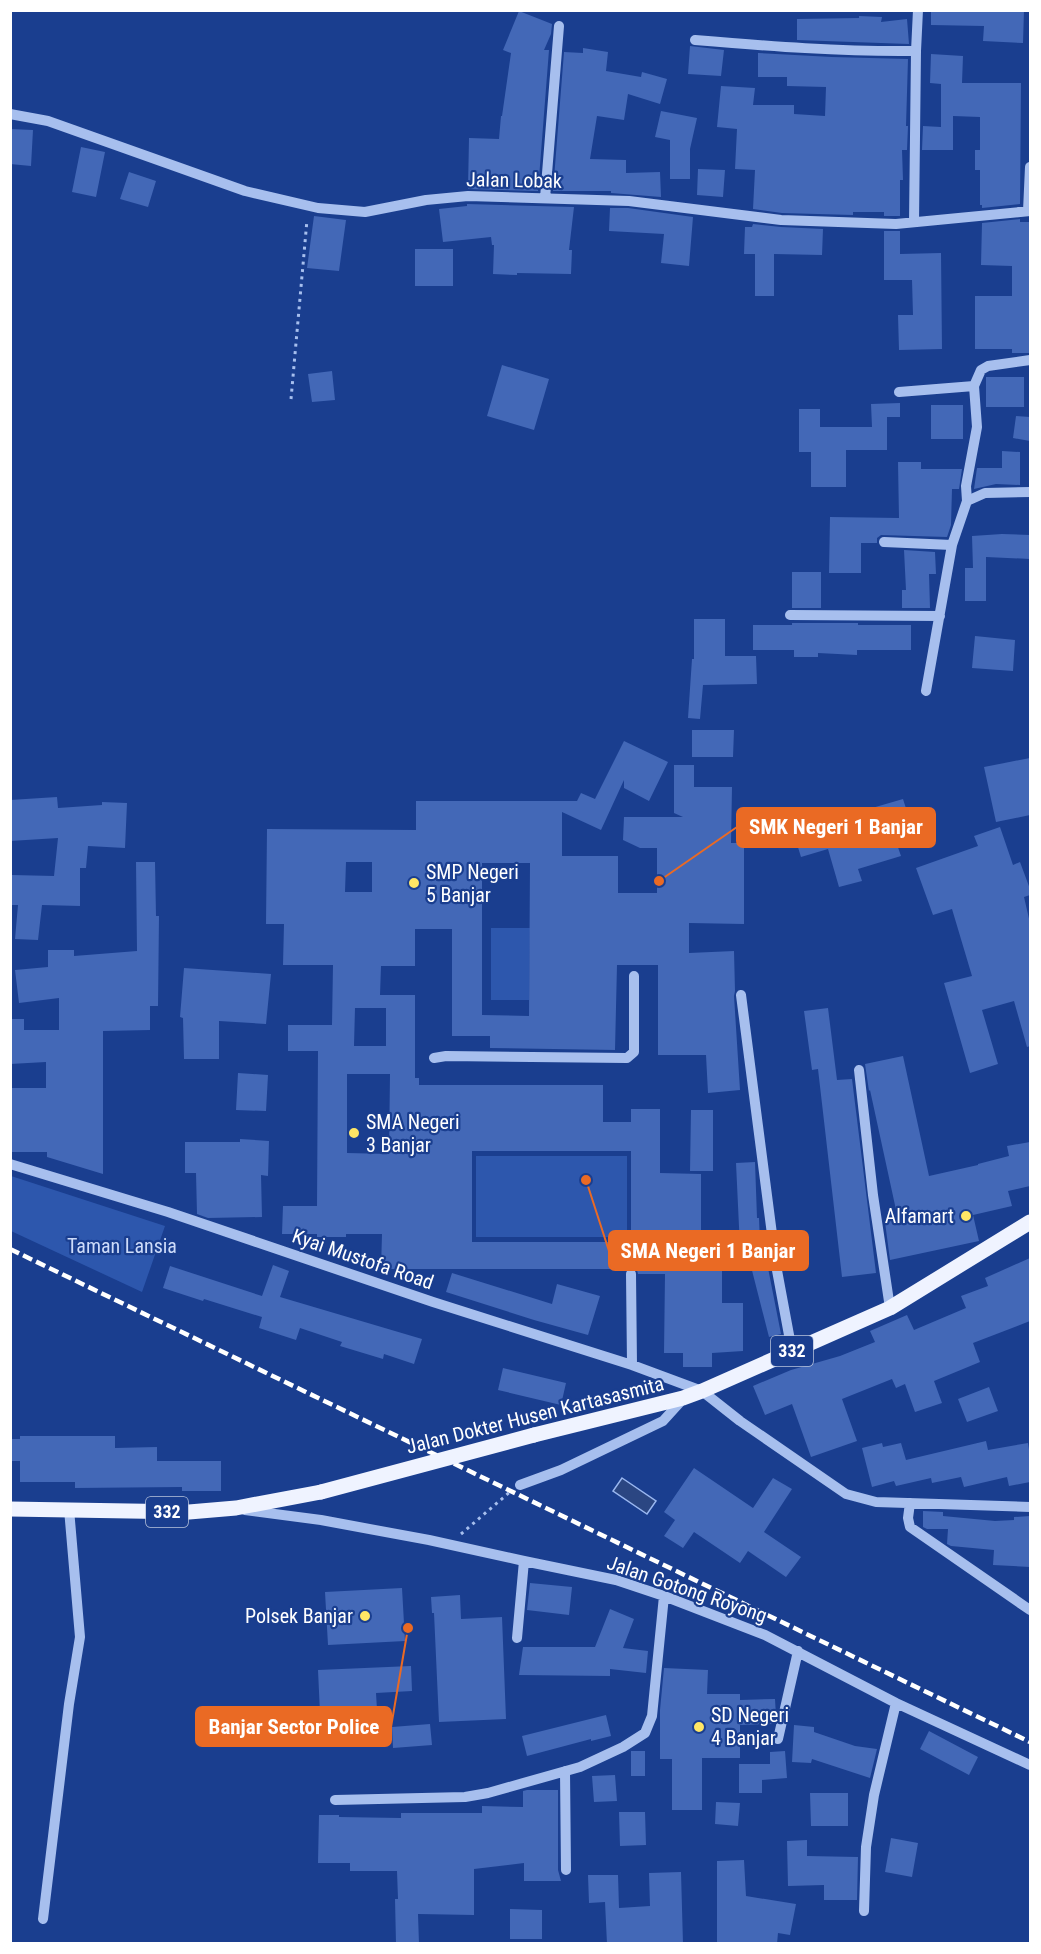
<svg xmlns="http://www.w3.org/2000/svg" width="1041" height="1954" font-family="'Roboto Condensed',sans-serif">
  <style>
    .green { fill: #2d57ad }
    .water { fill: #2b4682; stroke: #9ab7f0; stroke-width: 1.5 }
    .building { fill: #4368b7; fill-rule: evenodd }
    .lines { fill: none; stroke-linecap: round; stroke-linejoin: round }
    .path { stroke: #a7bfee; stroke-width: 3; stroke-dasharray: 3 4.5; stroke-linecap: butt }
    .minor { stroke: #a7bfee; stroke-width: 10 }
    .major { stroke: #eff3ff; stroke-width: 15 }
    .rail { stroke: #fff; stroke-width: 4.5; stroke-dasharray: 10 4.5; stroke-linecap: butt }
    .major-bridge { stroke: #eff3ff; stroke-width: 15 }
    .poi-dot { fill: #ffe665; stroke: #1a3e8f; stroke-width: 2 }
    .labels { text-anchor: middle; stroke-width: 4.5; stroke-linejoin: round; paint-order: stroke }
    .shield { fill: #1a3e8f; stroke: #bac5dd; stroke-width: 1.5 }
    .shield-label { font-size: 18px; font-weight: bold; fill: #fff }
    .street-label { font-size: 20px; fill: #fff; stroke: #1a3e8f }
    .poi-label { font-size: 20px; fill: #fff; stroke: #1a3e8f; text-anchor: start }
    .park-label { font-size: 20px; fill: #cedcfa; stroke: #1a3e8f }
    .leader { fill: none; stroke: #ea6a24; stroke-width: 2 }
    .callout-dot { fill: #ea6a24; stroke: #1a3e8f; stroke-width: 2 }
    .callout { fill: #ea6a24; stroke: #ea6a24; stroke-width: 2 }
    .callout-label { font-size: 21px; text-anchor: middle; font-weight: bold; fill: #fff }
  </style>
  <rect width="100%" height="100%" fill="#1a3e8f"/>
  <path class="green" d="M491 928H530L529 1000H491Z
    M476 1156H627V1237H476Z
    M11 1176 165 1226 142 1292 11 1231Z"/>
  <path class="water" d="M622 1478 656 1501 647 1514 613 1491Z"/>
  <path class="building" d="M931 10H1024L1023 43 983 41 984 26 931 25Z
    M519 11 552 24 551 34 544 50H549L538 191 468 189 469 138 499 139 501 116H502L511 53 503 50Z
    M859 16 882 17 881 22 907 19 909 44 797 40V19L859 18Z
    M690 46 724 50 721 76 688 74Z
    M583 48 608 52 606 71 641 77 642 72 667 79 660 104 628 94 624 120 597 116 590 159 626 160V173L660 172 661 197 611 193V191H553L564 52 583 53Z
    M758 53 832 57 908 59 906 126H908L907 150H902L903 180H900V216H884V212H853V215L782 213 753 209 755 170 735 169 737 129 717 127 721 86 755 88 753 105H794V114L825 116 826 87 787 86V77H758Z
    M931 54 963 56 962 83H1021L1020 204 982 208V205H980V170H975V150H980V117L953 116V150H922L923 126 941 127V84L930 83Z
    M661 111 697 118 690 149V179H670V140L655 137Z
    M10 129 33 130 31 166 10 164Z
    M81 147 105 152 96 197 72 192Z
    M698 169 725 170 723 197 697 195Z
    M129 172 156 181 148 207 120 199Z
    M467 204 574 207 569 250H572L571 274 517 273V275L493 274 494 245H492L491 237 443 242 439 209 467 206Z
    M610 208H628L693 217 689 266 661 263 664 234 609 231Z
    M314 216 346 220 339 271 307 268Z
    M1020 219V222H1030V353H1012V349H975V296H1012V266L981 265 982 223Z
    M753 224 781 227 823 229 822 255 774 254V296H755V254H744L745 227H752Z
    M884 231H900V254L941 253 942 349 899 350 898 315H913L912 280H884Z
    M415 249H453V286H415Z
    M502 365 549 379 534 430 487 416Z
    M332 371 335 400 312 402 308 374Z
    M986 377H1024V407H986Z
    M900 403V417H887V450H846V487H811V452H799V409H820V427H872L871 404Z
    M931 405H963V439H931Z
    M1016 416 1030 417V441L1013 438Z
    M1002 451 1020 452V485L996 484 974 489 977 468H1002Z
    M898 462H921V469H962L959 489H952L951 525 947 537 881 535 877 538V543H861V573H829L830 517 899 518Z
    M1002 534 1030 535V559L986 557V601H965V568H973L972 536Z
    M904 550 935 552 936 574H929L930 608H902V590H906Z
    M792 572H821V608H792Z
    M694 619H725V656H756L757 684 703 685 700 719 688 718 692 659H694Z
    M792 623H858V625H911V650H857V655L818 653V657H794V650H753V625H792Z
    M975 636 1015 640 1013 671 972 668Z
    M692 730H734L733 757H692Z
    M624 741 668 762 649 801 624 788V780L601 830 562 812V856H618V893H657V848H640L623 840 624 817H683L674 813V765H694V787H732L731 843H744V924L689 923V953L734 951 735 991 734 996 740 1090 708 1093 706 1055H658V965H617L615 1050 490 1048V1036H452V929H415V966H381L380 995H415V1078H419V1085H603V1122H631V1109H660V1173L701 1174V1258H722V1303H743V1351L712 1353V1367H683V1353H664L665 1274H638L637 1270 632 1267 625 1269H381L382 1234H346V1237H317V1234H282L283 1206H317L318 1051H288V1025H332L333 965H283L284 924H266L267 829 416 830V801H577L581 793 595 799ZM346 862H372V892H345ZM482 863H530L529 1016 482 1015ZM355 1008H386V1046H354ZM347 1074H390L389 1154 347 1153ZM472 1151H631V1242H472Z
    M1030 758V815L996 822 984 767Z
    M57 797 58 808 102 805V802L127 803 125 848 88 846 86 868H80V906L42 905 38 940 15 939 18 905H12V875L54 876 58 838 10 841V800Z
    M903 799 911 824 892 830 901 856 858 869 862 881 839 887 828 849 801 857 793 831Z
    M1000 827 1013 865 1020 862 1030 889V895L1024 897 1030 923V1046L1027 1047 1014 1001 982 1010 998 1064 970 1073 944 983 972 976 952 909 933 915 916 868 978 846 974 836Z
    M136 862H155L156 916H159L158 1006H150V1030L103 1031V1174L47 1157V1152H10V1088H46V1062L10 1064V1019H24V1030H59V998L19 1003 15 970 48 967V950H74V956L137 951Z
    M184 968 271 974 266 1024 219 1021V1059H184L183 1018 180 1017Z
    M828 1008 837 1080 852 1079 876 1273 842 1277 818 1069 812 1070 804 1011Z
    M903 1056 929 1176 978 1165V1164L1009 1156 1007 1146 1030 1142V1186L1008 1191 1012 1206 973 1215 979 1241 890 1260 885 1222 898 1219 870 1090 869 1091 865 1064Z
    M238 1073 268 1075 266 1111 236 1110Z
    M691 1110H713V1171H690Z
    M240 1139 269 1141 268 1176 261 1175 262 1217 208 1218 197 1214 196 1173H185V1142H240Z
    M755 1162 757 1218H759L761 1270 768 1268 781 1334 769 1337 746 1247 740 1248 736 1163Z
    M1030 1258V1321L973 1343 980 1362 934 1381 942 1403 915 1412 905 1384 896 1388 892 1379 842 1399 857 1441 811 1457 792 1404 765 1415 753 1386 791 1370 840 1356 875 1342 870 1331 907 1315 914 1330 966 1308 961 1296 988 1286 985 1278Z
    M273 1265 289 1271 280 1297 422 1339 414 1364 384 1354 383 1359 340 1346 342 1342 300 1328 296 1340 259 1328 262 1317 204 1299 203 1301 163 1288 170 1266 262 1296Z
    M452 1273 552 1304 557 1284 600 1296 588 1335 534 1320 446 1292Z
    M503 1368 566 1383 561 1405 498 1390Z
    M989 1387 998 1411 967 1422 958 1399Z
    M20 1436H115V1448L157 1447V1461H221V1491H182V1487L75 1488V1482H20V1461H10V1439H20Z
    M986 1441 988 1450 1028 1443 1030 1456V1482L1009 1486 1007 1477 964 1487 961 1477 932 1483 931 1478 896 1486 894 1481 872 1487 862 1448 882 1443 883 1447 901 1443 906 1460Z
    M694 1468 753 1508 773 1478 792 1489 764 1532 801 1557 786 1577 748 1551 740 1563 694 1532 683 1548 664 1536 675 1520 664 1512Z
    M923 1511 943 1512V1516L995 1521 1014 1520V1517L1030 1516V1567L993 1565 994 1550 951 1546 947 1544 948 1529H927L923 1527Z
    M530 1583 572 1587 569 1615 527 1610Z
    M402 1588 405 1641 328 1645 325 1592Z
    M460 1595 461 1619 502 1617 506 1719 439 1722 434 1613H432L431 1597Z
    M610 1609 634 1619 623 1648 648 1651 646 1673 610 1669V1676L519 1675 523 1647H595Z
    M411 1666 412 1691 376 1693 378 1726 340 1728V1734L321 1735 318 1670Z
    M664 1668 708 1670 707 1694H740V1700L775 1699 776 1716 774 1724 740 1725V1758H702V1810H672V1759H660V1710Z
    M606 1715 611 1736 591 1741V1739L527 1756 522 1736Z
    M430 1724 432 1745 393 1748 392 1727Z
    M794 1725 814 1727V1732L855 1746 877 1749 870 1778 812 1759 811 1763 792 1762Z
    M929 1731 978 1757 969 1775 920 1749Z
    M631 1751H645V1776H631Z
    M785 1751 787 1778 762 1780V1793H739V1764H770V1752Z
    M615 1775 617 1801 594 1802 592 1776Z
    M527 1790H558V1870L561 1881H524V1863L474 1869V1915L418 1914 419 1944H396L395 1899H398L397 1871H350V1863H318L319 1815H339V1817L401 1818V1813H482V1806L523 1807V1791Z
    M810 1793H848V1826H811Z
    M716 1802 740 1803 738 1826 715 1824Z
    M619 1812H645L646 1845 620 1846Z
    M891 1838 918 1843 912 1877 885 1872Z
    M807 1840V1856L858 1857 857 1900H824V1885L788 1886 787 1841Z
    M744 1860 746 1896 796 1904 790 1935 778 1933 777 1944H717V1861Z
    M681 1872 683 1944H607L605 1902 589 1903 588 1875H618L619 1908 650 1906 649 1873Z
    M510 1909 542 1910V1939H510Z"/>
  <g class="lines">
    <path class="path" d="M291 399 307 220
      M461 1534 511 1491"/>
    <path class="minor" d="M695 40C768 46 842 52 916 51
      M10 114 48 121 245 191 318 208 365 212 426 200 468 196 629 201 781 220 896 224 1030 211
      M545 198 559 26
      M1028 211 1030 167
      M914 222 916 51 918 10
      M899 392 974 386 981 370 988 366 1030 360
      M967 501 966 486 977 427 974 386
      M884 542 952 545
      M790 615 940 616
      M926 691 952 545 967 501 985 493 1030 492
      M741 995 776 1265 792 1351
      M434 1058 446 1056 627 1058 634 1052V976
      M859 1070 873 1195 890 1308
      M10 1164 168 1212 433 1302 632 1365 702 1391 740 1421 846 1494 876 1502 1030 1507
      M631 1274 632 1365
      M520 1485 561 1470 663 1421 683 1399
      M910 1503 908 1518 910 1527 1030 1610
      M245 1510 321 1520 429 1540 524 1561 616 1580 664 1596 765 1635 896 1703 1030 1765
      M517 1638 524 1561
      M778 1739 798 1651
      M565 1771 566 1870
      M335 1800 465 1797 488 1793 580 1767 623 1747 645 1733 652 1716 664 1596
      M864 1911 866 1847 874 1795 896 1703
      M43 1919 69 1704 80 1637 69 1509"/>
    <path class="major" d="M534 1435 683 1398 702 1391 890 1308 1030 1222
      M10 1509 189 1512 236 1508 321 1492"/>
    <path class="rail" d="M10 1249 1030 1742"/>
    <path class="major-bridge" d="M321 1492 534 1435"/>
  </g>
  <g class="poi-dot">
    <circle cx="414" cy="883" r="6"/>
    <circle cx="354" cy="1133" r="6"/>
    <circle cx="966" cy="1216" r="6"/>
    <circle cx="365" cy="1616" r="6"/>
    <circle cx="699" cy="1727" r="6"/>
  </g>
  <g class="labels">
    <g class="shield">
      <rect x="771" y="1336" width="42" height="30" rx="4.5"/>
      <rect x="146" y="1497" width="42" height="30" rx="4.5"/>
    </g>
    <g class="shield-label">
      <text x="792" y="1357">332</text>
      <text x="167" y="1518">332</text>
    </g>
    <g class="street-label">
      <text transform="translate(514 180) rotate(1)" y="7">Jalan Lobak</text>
      <text transform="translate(363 1259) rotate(19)" y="7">Kyai Mustofa Road</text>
      <text transform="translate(535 1415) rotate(-14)" y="7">Jalan Dokter Husen Kartasasmita</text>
      <text transform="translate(687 1589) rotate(19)" y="7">Jalan Gotong Royong</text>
    </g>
    <g class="poi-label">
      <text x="426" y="879">SMP Negeri<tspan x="426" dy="23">5 Banjar</tspan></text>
      <text x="366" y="1129">SMA Negeri<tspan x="366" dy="23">3 Banjar</tspan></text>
      <text x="954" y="1223" text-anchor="end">Alfamart</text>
      <text x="353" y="1623" text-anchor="end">Polsek Banjar</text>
      <text x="711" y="1722">SD Negeri<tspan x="711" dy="23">4 Banjar</tspan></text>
    </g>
    <g class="park-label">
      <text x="122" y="1253">Taman Lansia</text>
    </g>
  </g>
  <path class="leader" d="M659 881L737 827M586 1180L609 1251M408 1628L391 1727"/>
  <g class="callout-dot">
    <circle cx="659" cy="881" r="6"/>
    <circle cx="586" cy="1180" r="6"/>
    <circle cx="408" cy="1628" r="6"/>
  </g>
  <g class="callout">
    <rect x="737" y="808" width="198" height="39" rx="6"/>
    <rect x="609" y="1231" width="199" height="39" rx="6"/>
    <rect x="196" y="1707" width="195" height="39" rx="6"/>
  </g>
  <g class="callout-label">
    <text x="836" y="834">SMK Negeri 1 Banjar</text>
    <text x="708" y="1258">SMA Negeri 1 Banjar</text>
    <text x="294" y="1734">Banjar Sector Police</text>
  </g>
  <rect width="1041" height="1954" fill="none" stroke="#ffffff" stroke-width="24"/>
</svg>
